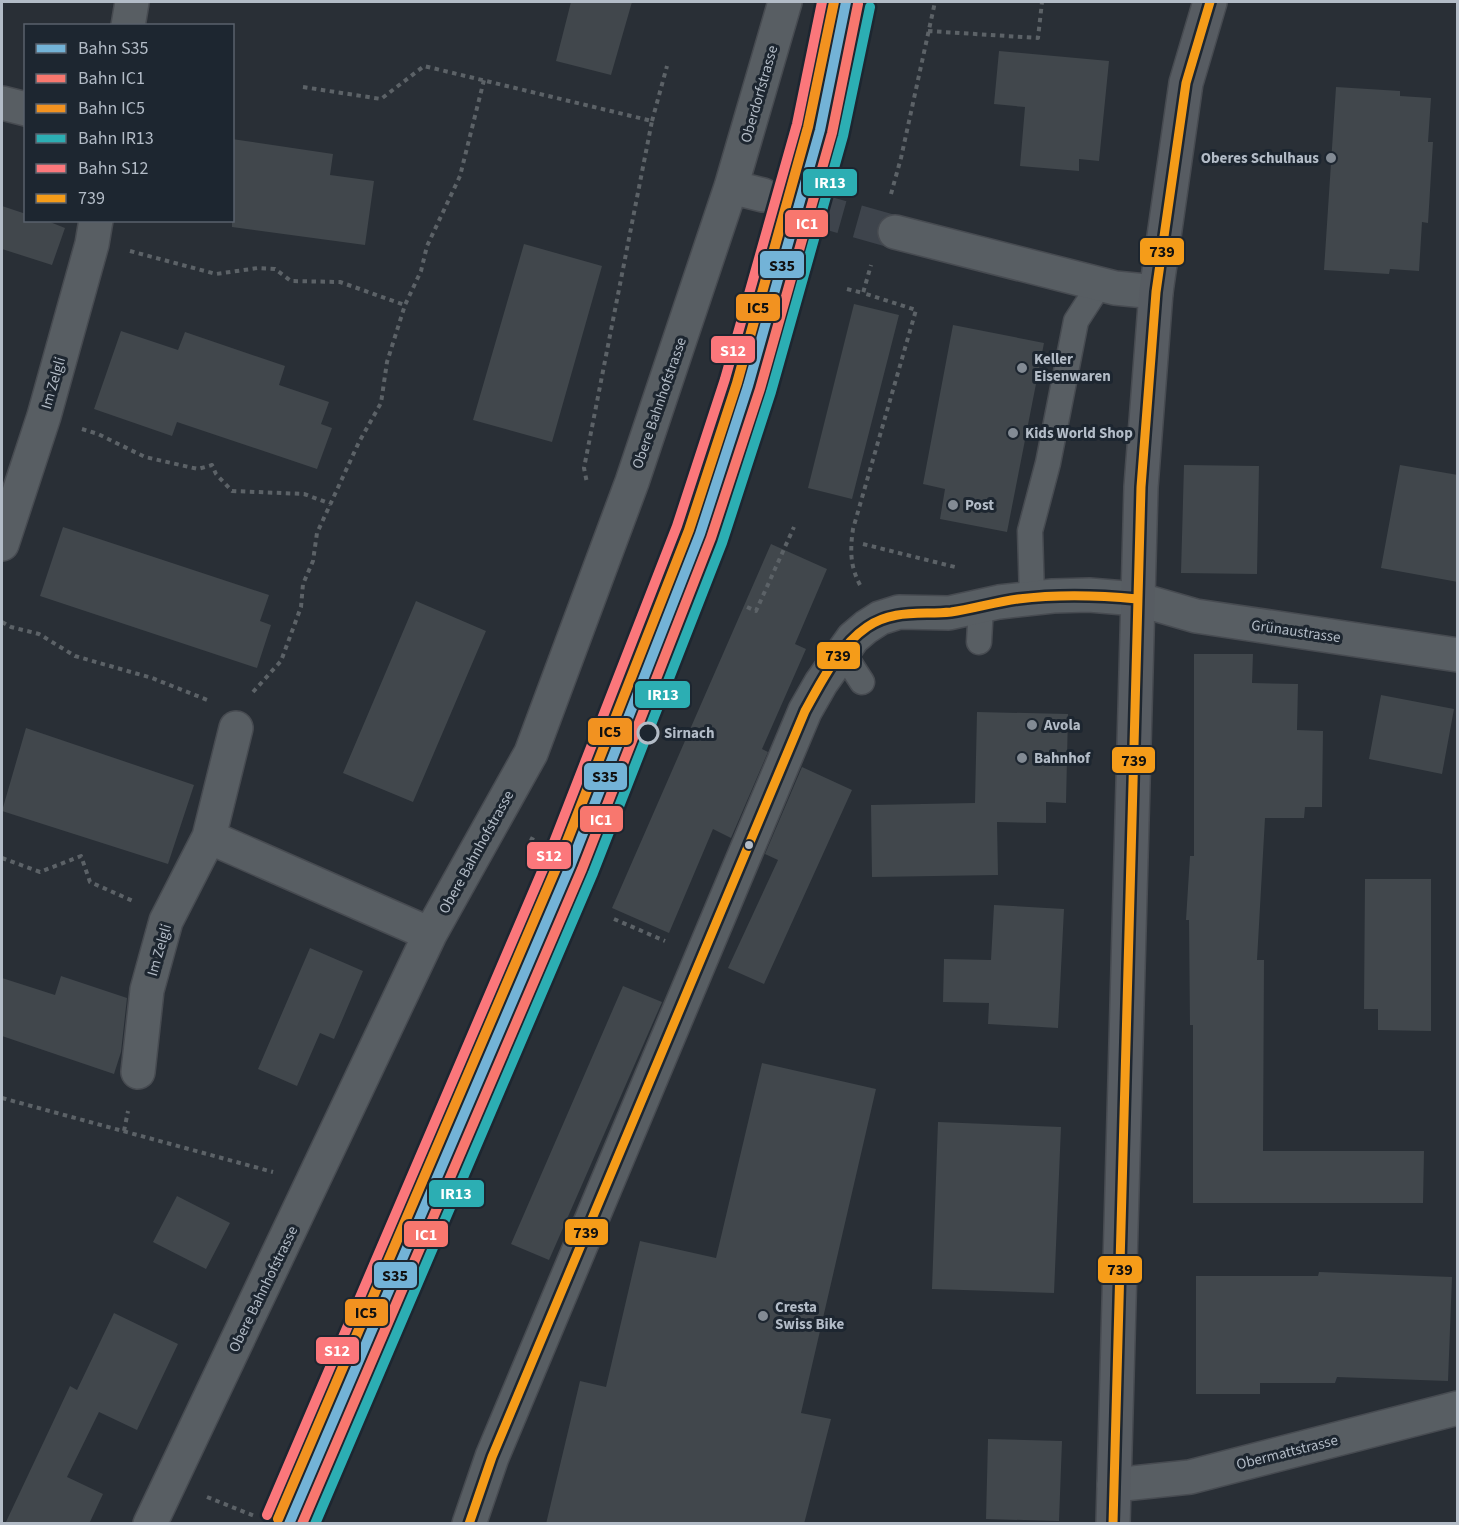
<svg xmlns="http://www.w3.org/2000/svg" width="1459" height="1525" font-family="'Source Sans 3',sans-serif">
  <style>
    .building { fill: #41474c }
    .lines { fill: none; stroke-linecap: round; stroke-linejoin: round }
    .street-tunnel { stroke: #3e444c; stroke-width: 33; stroke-dasharray: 33 16; stroke-linecap: butt }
    .lane-casing { stroke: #474b51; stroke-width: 27 }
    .street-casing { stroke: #474b51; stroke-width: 36 }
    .secondary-casing { stroke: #474b51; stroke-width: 36 }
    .path { stroke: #5c6267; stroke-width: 4; stroke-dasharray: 4.5 4.5; stroke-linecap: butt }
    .lane { stroke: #585e63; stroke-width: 24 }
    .street { stroke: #585e63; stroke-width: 33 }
    .secondary { stroke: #575c62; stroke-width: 33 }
    .bus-1-casing { stroke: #1d2630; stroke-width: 14 }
    .bus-1 { stroke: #f59c19; stroke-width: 9 }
    .rail-1-casing { stroke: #1d2630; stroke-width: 15 }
    .rail-2-casing { stroke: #1d2630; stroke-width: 15 }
    .rail-3-casing { stroke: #1d2630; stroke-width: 15 }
    .rail-4-casing { stroke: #1d2630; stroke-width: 15 }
    .rail-5-casing { stroke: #1d2630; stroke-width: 15 }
    .rail-1 { stroke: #73b3d7; stroke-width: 10 }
    .rail-2 { stroke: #f8776e; stroke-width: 10 }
    .rail-3 { stroke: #f29220; stroke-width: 10 }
    .rail-4 { stroke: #2caeb3; stroke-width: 10 }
    .rail-5 { stroke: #fb777b; stroke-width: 10 }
    .poi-dot { fill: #838b94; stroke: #1d2630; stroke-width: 2 }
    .stop-dot { fill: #1d2630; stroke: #b3bcc7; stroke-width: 3 }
    .bus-dot { fill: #b3bcc7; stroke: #1d2630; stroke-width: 2 }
    .labels { text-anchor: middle; stroke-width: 6; stroke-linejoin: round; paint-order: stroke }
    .street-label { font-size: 15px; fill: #b3bcc7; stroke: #1d2630 }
    .poi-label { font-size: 15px; font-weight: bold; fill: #b3bcc7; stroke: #1d2630; text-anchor: start }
    .stop-label { font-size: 15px; font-weight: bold; fill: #b3bcc7; stroke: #1d2630; text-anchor: start }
    .line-badge { stroke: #1d2630; stroke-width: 2 }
    .badge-label { font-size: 16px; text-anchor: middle; font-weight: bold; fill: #fff }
    .pale-badge-label { font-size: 16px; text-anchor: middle; font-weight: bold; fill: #111 }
  </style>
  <rect width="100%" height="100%" fill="#292f36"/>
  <path class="building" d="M571 2H632L611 75 556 61Z
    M999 51 1109 61 1099 161 1079 159V171L1020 166 1025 107 994 104Z
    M1336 87 1400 91V96L1431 98 1428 142H1433L1428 223 1422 222 1419 271 1390 269 1389 274 1324 270Z
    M232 139 333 154 330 175 374 181 365 245 232 227Z
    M2 206 26 214V220H45L65 228 52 265 2 249Z
    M524 244 602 266 552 442 473 420Z
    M854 304 899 315 852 499 808 488Z
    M953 325 1044 343 1007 532 940 519 945 489 923 484Z
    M121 331 178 350 185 332 285 366 279 385 329 402 321 424 332 428 317 469 177 422 172 436 94 409Z
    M1184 465 1259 466 1257 574 1181 573Z
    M1400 465 1458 475V582L1381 568Z
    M63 527 269 595 260 621 271 625 257 668 40 596Z
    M771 544 827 569 795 644 806 649 762 749 768 752 731 838 713 829 669 933 612 908Z
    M416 601 486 631 413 802 343 773Z
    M1194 654H1253L1252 683 1298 684 1297 730 1323 731 1322 807H1305L1304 818H1265L1257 960H1264L1263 1151H1424L1423 1203H1193V1025H1190L1189 920H1186L1190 856H1194Z
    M1381 695 1454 709 1442 774 1369 759Z
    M977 712 1068 714 1066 803 1046 802V823L997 822 998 875 872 877 871 805 975 803Z
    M26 728 194 785 168 864 2 811Z
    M802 767 852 790 764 984 728 968 778 860 765 854Z
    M1365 879H1431V1031L1378 1030V1009H1364Z
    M994 905 1064 909 1058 1028 988 1024 989 1003 943 1002 944 959 991 960Z
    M310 948 363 971 334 1039 320 1033 297 1086 258 1069Z
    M61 976 127 998 121 1052 114 1074 2 1036V978L55 995Z
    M623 986 662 1002 549 1260 511 1244Z
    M762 1063 876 1089 801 1413 831 1419 804 1524H546L580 1381 606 1387 640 1241 716 1258Z
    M938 1122 1061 1127 1054 1293 932 1289Z
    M177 1196 230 1223 206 1269 153 1242Z
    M1319 1272 1452 1277 1448 1381 1337 1377 1335 1383H1260V1394H1196V1276H1318Z
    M114 1313 178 1344 137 1430 99 1412 67 1477 103 1494 89 1524H5L70 1386 77 1390Z
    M988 1439 1062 1441 1059 1521 986 1519Z"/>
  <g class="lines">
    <path class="street-tunnel" d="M763 195 895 232"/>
    <g class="lane-casing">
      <path id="lane" d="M1032 598 1030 531 1048 463 1076 321 1100 284
        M979 642 981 606
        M843 653 862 682"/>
    </g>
    <g class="street-casing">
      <path id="street" d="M128 26 132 2
        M2 103 26 109
        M731 187 763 195
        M895 232 1115 288 1156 292
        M2 544 44 416 92 244 96 220
        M209 837 236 728
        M138 1072 147 990 166 921 209 837 430 934
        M1114 1485 1190 1477 1458 1408
        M150 1524 430 934 531 753 632 482 731 187 785 2
        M469 1524 492 1457 805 711 821 683 853 638 866 627 880 618 899 612 949 613 999 602 1053 596 1089 595 1137 599 1196 616 1458 655"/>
    </g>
    <g class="secondary-casing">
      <path id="secondary" d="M1113 1524 1141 487 1156 292 1186 83 1210 2"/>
    </g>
    <path class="path" d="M928 31 1038 38 1042 2
      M303 87 381 99 424 66 652 121 584 468 587 483
      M652 121 667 66
      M891 194 901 158 935 2
      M130 251 216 274 258 268 275 269 291 281 340 282 405 305
      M847 289 863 293
      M82 429 98 434 145 457 198 469 212 465 216 474 232 491 304 494 331 504
      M863 544 959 568
      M860 585C850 566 850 550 853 529L916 310 863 293 871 265
      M747 607 756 611 794 527
      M2 622 11 627 39 634 75 656 152 678 210 701
      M253 692 281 661 301 607 303 584 313 561 317 533 359 442 381 403 387 362 405 305 421 271 427 246 460 176 484 80
      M530 838 545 846
      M2 858 40 872 81 856 90 882 133 901
      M614 919 665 941
      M2 1098 273 1172
      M124 1131 128 1111
      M207 1497 257 1517"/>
    <use href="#lane" class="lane"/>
    <use href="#street" class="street"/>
    <use href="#secondary" class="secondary"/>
    <g class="bus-1-casing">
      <path id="bus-1" d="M469 1524 492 1457 805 711C821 682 839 646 867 627 893 609 921 615 951 612 973 609 995 602 1018 599 1058 594 1097 595 1137 599
        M1113 1524 1141 487 1156 292 1186 83 1210 2"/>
    </g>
    <use href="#bus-1" class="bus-1"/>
    <g class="rail-1-casing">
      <path id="rail-1" d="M289 1524 571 864 700 534 748 386 820 130 846 2"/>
    </g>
    <g class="rail-2-casing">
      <path id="rail-2" d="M302 1524 582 869 711 538 760 389 832 133 858 4"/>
    </g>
    <g class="rail-3-casing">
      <path id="rail-3" d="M278 1519 560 859 689 530 737 383 808 127 834 2"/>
    </g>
    <g class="rail-4-casing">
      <path id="rail-4" d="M315 1524 593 873 722 543 771 392 843 136 870 7"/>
    </g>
    <g class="rail-5-casing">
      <path id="rail-5" d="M267 1515 549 855 677 526 725 379 797 124 822 2"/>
    </g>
    <use href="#rail-1" class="rail-1"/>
    <use href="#rail-2" class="rail-2"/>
    <use href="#rail-3" class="rail-3"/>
    <use href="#rail-4" class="rail-4"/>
    <use href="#rail-5" class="rail-5"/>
  </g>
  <g class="poi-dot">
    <circle cx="1331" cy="158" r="6"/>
    <circle cx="1022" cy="368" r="6"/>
    <circle cx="1013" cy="433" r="6"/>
    <circle cx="953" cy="505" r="6"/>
    <circle cx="1032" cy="725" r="6"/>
    <circle cx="1022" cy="758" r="6"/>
    <circle cx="763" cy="1316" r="6"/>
  </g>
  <circle class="stop-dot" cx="648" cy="733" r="10"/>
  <circle class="bus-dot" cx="749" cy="845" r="5"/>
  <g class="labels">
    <g class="street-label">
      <text transform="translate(759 94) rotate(-74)" y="5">Oberdorfstrasse</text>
      <text transform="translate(53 383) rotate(-74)" y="5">Im Zelgli</text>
      <text transform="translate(659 403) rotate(-71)" y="5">Obere Bahnhofstrasse</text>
      <text transform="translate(1296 631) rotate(8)" y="5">Grünaustrasse</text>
      <text transform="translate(476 852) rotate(-61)" y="5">Obere Bahnhofstrasse</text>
      <text transform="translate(159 950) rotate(-74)" y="5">Im Zelgli</text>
      <text transform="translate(263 1289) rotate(-64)" y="5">Obere Bahnhofstrasse</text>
      <text transform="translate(1287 1452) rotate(-14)" y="5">Obermattstrasse</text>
    </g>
    <g class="poi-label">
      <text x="1319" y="163" text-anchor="end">Oberes Schulhaus</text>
      <text x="1034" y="364">Keller<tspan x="1034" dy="17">Eisenwaren</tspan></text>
      <text x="1025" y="438">Kids World Shop</text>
      <text x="965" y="510">Post</text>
      <text x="1044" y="730">Avola</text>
      <text x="1034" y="763">Bahnhof</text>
      <text x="775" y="1312">Cresta<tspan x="775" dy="17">Swiss Bike</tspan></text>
    </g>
    <g class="stop-label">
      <text x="664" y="738">Sirnach</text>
    </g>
  </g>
  <g class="line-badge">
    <rect x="802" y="168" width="56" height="29" rx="6" fill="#2caeb3"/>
    <rect x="784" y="209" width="45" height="29" rx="6" fill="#f8776e"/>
    <rect x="1139" y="237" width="46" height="29" rx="6" fill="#f59c19"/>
    <rect x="759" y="250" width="46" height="29" rx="6" fill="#73b3d7"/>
    <rect x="735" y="293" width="46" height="29" rx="6" fill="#f29220"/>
    <rect x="710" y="335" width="46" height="29" rx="6" fill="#fb777b"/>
    <rect x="816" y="641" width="45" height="29" rx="6" fill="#f59c19"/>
    <rect x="634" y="680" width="57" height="29" rx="6" fill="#2caeb3"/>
    <rect x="587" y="717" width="46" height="29" rx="6" fill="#f29220"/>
    <rect x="1111" y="746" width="45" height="28" rx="6" fill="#f59c19"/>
    <rect x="583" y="762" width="45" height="29" rx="6" fill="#73b3d7"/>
    <rect x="579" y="805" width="45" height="28" rx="6" fill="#f8776e"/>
    <rect x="526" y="841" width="46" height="29" rx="6" fill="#fb777b"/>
    <rect x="428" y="1179" width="57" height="29" rx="6" fill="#2caeb3"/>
    <rect x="564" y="1218" width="45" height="28" rx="6" fill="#f59c19"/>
    <rect x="403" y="1220" width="46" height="28" rx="6" fill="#f8776e"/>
    <rect x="1097" y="1255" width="46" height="29" rx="6" fill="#f59c19"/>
    <rect x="373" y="1261" width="45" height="28" rx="6" fill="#73b3d7"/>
    <rect x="344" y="1298" width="45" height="29" rx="6" fill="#f29220"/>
    <rect x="315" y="1336" width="45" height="29" rx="6" fill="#fb777b"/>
  </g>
  <g class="badge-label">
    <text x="830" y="188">IR13</text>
    <text x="807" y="229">IC1</text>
    <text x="733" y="356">S12</text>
    <text x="663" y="700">IR13</text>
    <text x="601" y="825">IC1</text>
    <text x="549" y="861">S12</text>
    <text x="456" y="1199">IR13</text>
    <text x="426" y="1240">IC1</text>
    <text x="337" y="1356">S12</text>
  </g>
  <g class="pale-badge-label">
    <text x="1162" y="257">739</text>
    <text x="782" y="271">S35</text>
    <text x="758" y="313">IC5</text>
    <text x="838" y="661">739</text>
    <text x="610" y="737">IC5</text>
    <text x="1134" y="766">739</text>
    <text x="605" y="782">S35</text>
    <text x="586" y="1238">739</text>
    <text x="1120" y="1275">739</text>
    <text x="395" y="1281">S35</text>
    <text x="366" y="1318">IC5</text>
  </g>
  <rect width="1459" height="1525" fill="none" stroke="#b3bcc7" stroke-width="6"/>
  <rect x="24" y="24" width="210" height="198" fill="#1d2630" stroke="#59626c" stroke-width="1.5"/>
  <rect x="36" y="44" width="30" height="9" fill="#73b3d7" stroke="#59626c" stroke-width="1.5"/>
  <text x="78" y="54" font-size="18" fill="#b3bcc7">Bahn S35</text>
  <rect x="36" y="74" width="30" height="9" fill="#f8776e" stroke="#59626c" stroke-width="1.5"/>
  <text x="78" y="84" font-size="18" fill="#b3bcc7">Bahn IC1</text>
  <rect x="36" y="104" width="30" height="9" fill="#f29220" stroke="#59626c" stroke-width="1.5"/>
  <text x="78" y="114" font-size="18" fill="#b3bcc7">Bahn IC5</text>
  <rect x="36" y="134" width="30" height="9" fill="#2caeb3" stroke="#59626c" stroke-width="1.5"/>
  <text x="78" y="144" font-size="18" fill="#b3bcc7">Bahn IR13</text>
  <rect x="36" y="164" width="30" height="9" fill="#fb777b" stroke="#59626c" stroke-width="1.5"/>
  <text x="78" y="174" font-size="18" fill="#b3bcc7">Bahn S12</text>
  <rect x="36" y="194" width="30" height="9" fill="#f59c19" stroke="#59626c" stroke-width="1.5"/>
  <text x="78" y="204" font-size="18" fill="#b3bcc7">739</text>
</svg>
